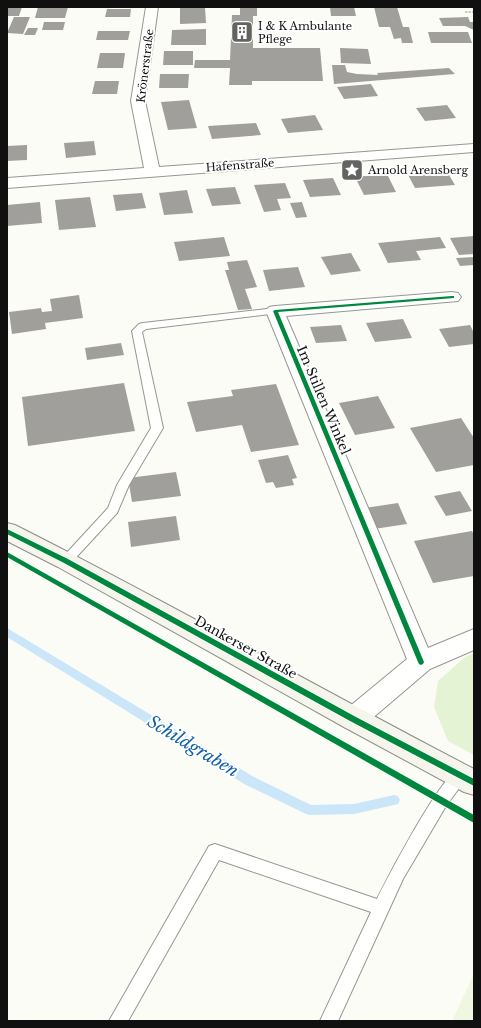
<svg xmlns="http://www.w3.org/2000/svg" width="481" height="1028" font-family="'Libre Baskerville',serif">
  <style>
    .green { fill: #e5f3d5 }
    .pitch { fill: #eff7e0 }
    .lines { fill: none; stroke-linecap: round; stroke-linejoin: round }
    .stream { fill: #cae6f8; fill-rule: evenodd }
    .building { fill: #a09f9c }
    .lane-casing { stroke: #969694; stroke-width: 2 }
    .street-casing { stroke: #969694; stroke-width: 2 }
    .secondary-casing { stroke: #8d8d8b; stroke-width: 2 }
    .path { stroke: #b9b9b8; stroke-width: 1.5; stroke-dasharray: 2.5 1; stroke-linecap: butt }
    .lane { fill: #fffffe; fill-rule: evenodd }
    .street { fill: #fffffe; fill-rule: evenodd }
    .secondary { fill: #f6f5eb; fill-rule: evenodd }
    .cycleway-casing { stroke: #fff; stroke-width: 2 }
    .cycleway { fill: #00873e; fill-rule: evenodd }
    .labels { text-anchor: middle; stroke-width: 4; stroke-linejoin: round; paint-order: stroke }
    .far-poi-label { font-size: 11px; fill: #101010; stroke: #fff; text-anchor: start }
    .far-street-label { font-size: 11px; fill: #101010; stroke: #fff }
    .street-label { font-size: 13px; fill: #101010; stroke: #fff }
    .near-water-label { font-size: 17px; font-style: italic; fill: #1161aa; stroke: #fff }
  </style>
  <rect width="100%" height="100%" fill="#fcfcf7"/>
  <path class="green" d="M474 653V755L448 741 434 707 438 681 465 657Z"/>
  <path class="pitch" d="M474 974V1021H452Z"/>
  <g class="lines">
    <path class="stream" d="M7 628 254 777 311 805 354 804 394 795 398 796 400 800 398 804 394 805 354 814 310 815 306 814 246 785 7 637Z"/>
  </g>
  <path class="building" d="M7 7H22L19 16H7Z
    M38 7H68L65 18H35Z
    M180 7H205L206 23 180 24Z
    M240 7H257V16H253V48H320L323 81H252V85H229L230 68H194L195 60H230L232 15H240Z
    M330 7H354L356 16H331Z
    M374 7H397L403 27H409L413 43H402L401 38 394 39 390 27H379Z
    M107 9H131L130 17H105Z
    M14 17H30L23 34 7 33Z
    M468 17 470 22H474V30L465 26H443L439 18Z
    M44 22H65L63 30H42Z
    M28 28H38L35 35H24Z
    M206 29V45H171L172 30Z
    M98 31H130L128 40H96Z
    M428 32H468L472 43H431Z
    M340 48 368 49 371 64 341 63Z
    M164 51H193V65H163Z
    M100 53H125L123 68H97Z
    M332 65H345L347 72 357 74 378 75 377 73 449 68 455 74 334 84Z
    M160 74H189L188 88H159Z
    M95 81H119L117 94H92Z
    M371 84 378 96 344 99 337 87Z
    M189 100 197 128 168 130 161 102Z
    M447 105 456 118 425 121 416 108Z
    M315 115 323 130 288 133 281 119Z
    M256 123 261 135 212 139 208 126Z
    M94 141 96 155 66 158 64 143Z
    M27 145V160L7 161V146Z
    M446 170 455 185 415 188 407 173Z
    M387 174 396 192 364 195 355 177Z
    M333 178 341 195 310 197 303 180Z
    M285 183 291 198 277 199 281 210 264 212 254 185Z
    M235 187 241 204 212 206 206 189Z
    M187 190 193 213 164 215 159 193Z
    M142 193 146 208 116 211 113 195Z
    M90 197 96 227 59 230 55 200Z
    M40 202 42 223 7 226V205Z
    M302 202 307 217 296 218 290 203Z
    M474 236V254L459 255 450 238Z
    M224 237 230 256 179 261 174 242Z
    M440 237 446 248 416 251 421 260 388 263 378 243Z
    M351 253 361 271 331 275 321 257Z
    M474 257V265L460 266 456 258Z
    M247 260 257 287 245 289 252 309 238 310 225 270H229L227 262Z
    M298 267 305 287 269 291 263 270Z
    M79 295 83 318 45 323 46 329 12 334 9 312 41 308 42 312 52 311 50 299Z
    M403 319 412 338 375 342 366 323Z
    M341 325 347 341 316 343 310 327Z
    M470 325 474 333V344L449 347 439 329Z
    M121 343 124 355 87 360 85 348Z
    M124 383 135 431 28 446 22 397Z
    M276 384 299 445 251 452 242 425 196 432 187 402 233 396 231 390Z
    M378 396 395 428 355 435 339 403Z
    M461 418 474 438V465L436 472 410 428Z
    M288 455 297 478 292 479 294 485 276 488 273 482 266 483 258 460Z
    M176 472 181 496 132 502 128 478Z
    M460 491 472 511 446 516 434 496Z
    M398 503 407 524 374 529 365 508Z
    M176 516 180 540 131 547 128 522Z
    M472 531 474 535V576L433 583 414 541Z"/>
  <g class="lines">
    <g class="lane-casing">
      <path id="lane" d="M275 308 280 311 278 313 146 329 142 332 163 428 129 485 117 513 70 564 66 566 62 564 60 561 62 558 108 508 117 485 151 428 132 331 139 324 143 323Z
        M460 768 465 770 467 775 465 780 446 806 403 879 338 1021H320L371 912 219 860 128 1021H109L209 846 215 844 377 899C388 877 441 775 460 768Z"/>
    </g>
    <g class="street-casing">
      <path id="street" d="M146 7H158L145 101 159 167 474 144V152L7 188V178L144 168 131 101Z
        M452 292 458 293 461 297 458 301 286 316 428 648 474 629V650L430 669 362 727 353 730 344 727 340 719 344 711 407 659 266 311 269 307 275 306Z"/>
    </g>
    <g class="secondary-casing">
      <path id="secondary" d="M7 523 15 525C170 603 320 689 474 769V795L464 792 344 727 58 567 7 541Z"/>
    </g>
    <path class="path" d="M473 7 474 10
      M465 12H474"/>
    <use href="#lane" class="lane"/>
    <use href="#street" class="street"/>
    <use href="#secondary" class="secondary"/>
    <g class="cycleway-casing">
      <path id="cycleway" d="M452 296H454V298L278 312 424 662 423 664 421 665 419 664 418 662 273 311 275 310Z
        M7 529 68 559 356 717 474 779V786L350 721 64 563 7 534Z
        M7 552 474 815V823L7 557Z"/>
    </g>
    <use href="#cycleway" class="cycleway"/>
  </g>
  <defs>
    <g id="building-square" transform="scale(1.15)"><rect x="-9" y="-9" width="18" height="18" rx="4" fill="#636361" stroke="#fff"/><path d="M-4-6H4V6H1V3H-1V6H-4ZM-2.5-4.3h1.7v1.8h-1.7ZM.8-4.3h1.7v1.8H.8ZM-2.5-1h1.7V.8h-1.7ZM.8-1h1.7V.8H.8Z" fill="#fff"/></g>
    <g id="sight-square" transform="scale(1.15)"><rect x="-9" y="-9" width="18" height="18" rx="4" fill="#636361" stroke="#fff"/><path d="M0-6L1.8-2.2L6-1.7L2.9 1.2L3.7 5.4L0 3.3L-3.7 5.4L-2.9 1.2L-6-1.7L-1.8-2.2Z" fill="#fff"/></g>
  </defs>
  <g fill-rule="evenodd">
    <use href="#building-square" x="242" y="32"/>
    <use href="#sight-square" x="352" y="170"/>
  </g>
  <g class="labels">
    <g class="far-poi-label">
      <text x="258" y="30">I &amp; K Ambulante<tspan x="258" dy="13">Pflege</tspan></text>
      <text x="368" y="174">Arnold Arensberg</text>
    </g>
    <g class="far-street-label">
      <text transform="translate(145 66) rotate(-83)" y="4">Krönerstraße</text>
      <text transform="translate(240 165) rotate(-4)" y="4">Hafenstraße</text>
    </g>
    <g class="street-label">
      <text transform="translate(324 400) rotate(67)" y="5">Im Stillen Winkel</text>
      <text transform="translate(246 647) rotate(29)" y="5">Dankerser Straße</text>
    </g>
    <g class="near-water-label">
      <text transform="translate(193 746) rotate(31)" y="6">Schildgraben</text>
    </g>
  </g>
  <rect width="481" height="1028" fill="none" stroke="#101010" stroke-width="16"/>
</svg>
